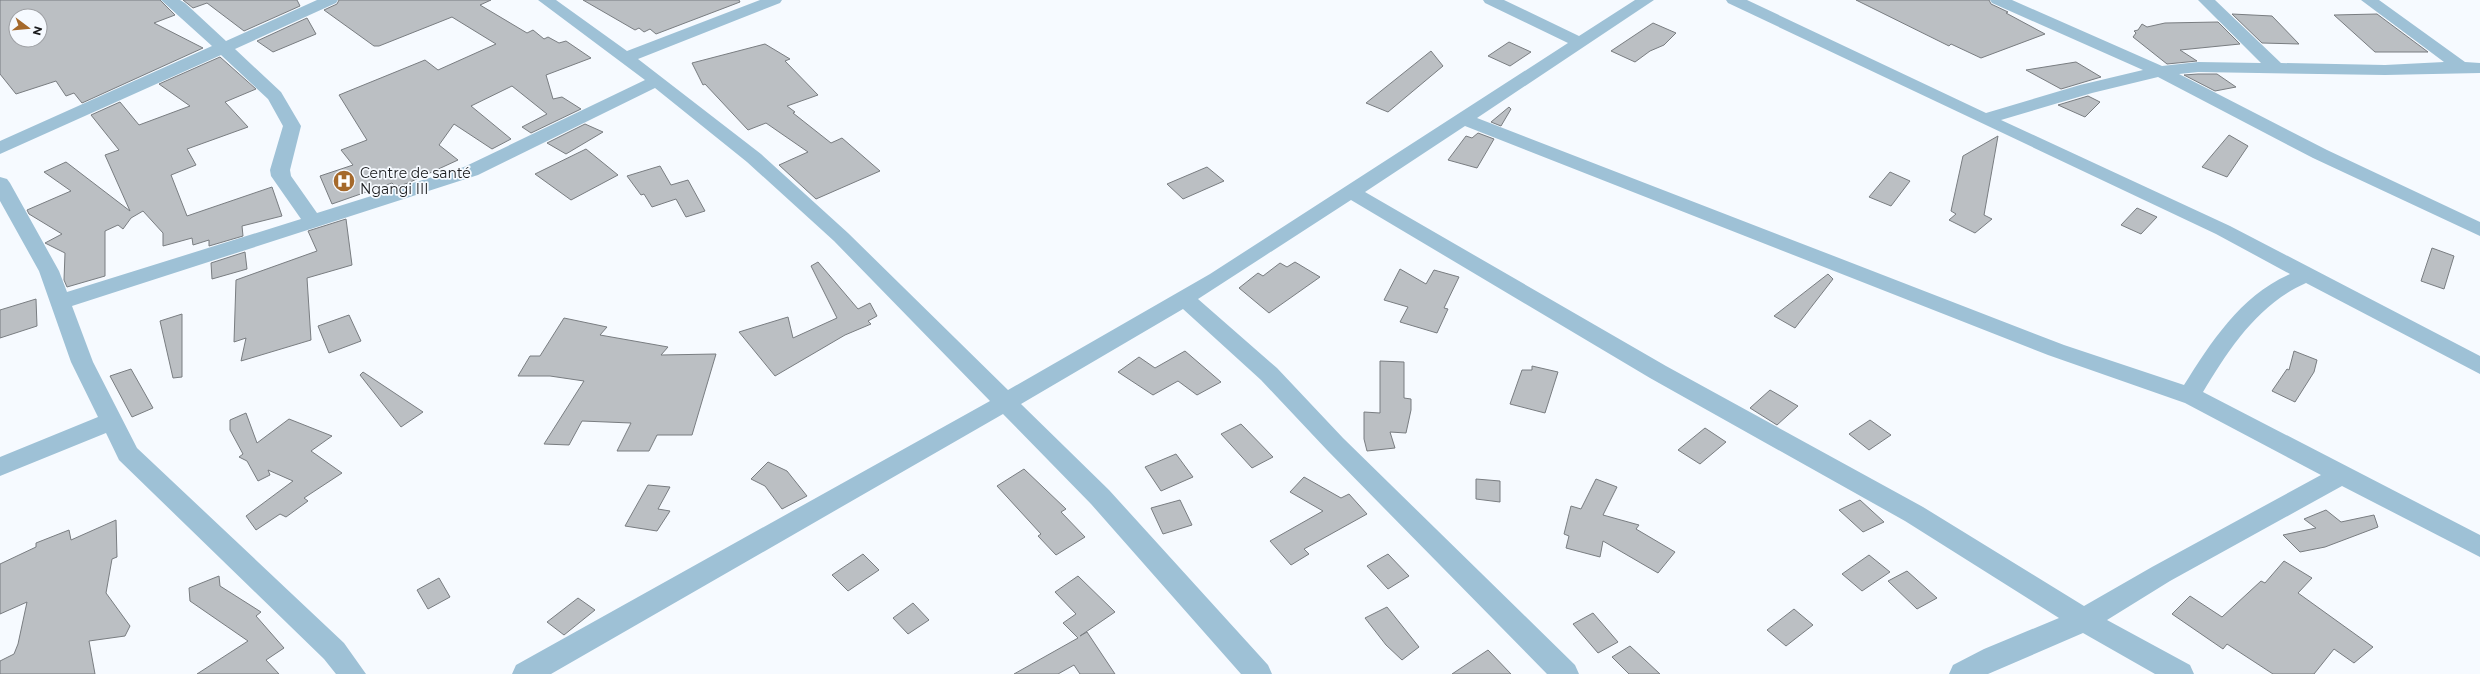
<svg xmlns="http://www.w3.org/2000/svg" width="2480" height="674" font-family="Montserrat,sans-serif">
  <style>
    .building { fill: #bbbfc3; stroke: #797d81; fill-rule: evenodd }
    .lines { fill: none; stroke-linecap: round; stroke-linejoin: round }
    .minor { fill: #9ec1d6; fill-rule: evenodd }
    .labels { text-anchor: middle; stroke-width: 3.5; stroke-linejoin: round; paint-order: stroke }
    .poi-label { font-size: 14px; fill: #191a1c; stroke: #f6faff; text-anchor: start }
  </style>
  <rect width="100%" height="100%" fill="#f6faff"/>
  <path class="building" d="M0 0H160L175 15 154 23 203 48 82 103 74 93 66 96 56 81 16 94 0 74ZM16 16H40V40H16Z
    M183 0H297L300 6 244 31 207 3 193 8Z
    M339 0H491L480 5 527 33 533 30 544 39 548 37 559 43 566 41 591 58 546 75 553 99 562 97 581 109 531 133 522 127 547 114 512 86 471 106 511 139 492 149 454 124 439 145 458 160 408 183 396 187 392 183 332 204 320 176 353 165 341 150 367 140 339 95 425 60 438 70 496 44 452 17 379 46H374L324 10 337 4Z
    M583 0H739L740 2 656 34 650 29 644 32 639 28 635 30Z
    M1856 0H1989L1991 4 2008 12 2006 13 2045 34 1981 58 1951 44 1949 46Z
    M2232 14 2272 16 2299 44 2262 43Z
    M2377 14 2428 52H2375L2334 15Z
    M307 18 316 34 273 52 257 41Z
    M2218 22 2240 44 2180 50 2197 61 2167 64 2133 37 2136 33 2134 31 2138 30 2142 24 2147 27 2165 23Z
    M1653 23 1676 33 1664 45 1650 51 1635 62 1611 51Z
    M1509 42 1531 52 1510 66 1488 56Z
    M765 44 790 59 785 61 818 95 787 106 795 112 793 113 831 143 842 138 880 171 816 199 779 165 808 152 766 123 748 130 705 84 703 85 692 63Z
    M1431 51 1443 66 1388 112 1366 103Z
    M220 57 256 89 225 102 248 127 187 149 196 165 171 175 187 216 272 187 282 216 242 226 243 236 209 246V240L193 245 192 238 163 246V233L143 211 131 218 123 229 118 225 105 231V276L67 287 64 280 65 253 45 243 62 234 29 214 27 210 71 191 44 172 66 162 130 211 105 155 119 150 91 115 120 102 139 125 190 106 159 84Z
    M2076 62 2101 77 2061 89 2026 70Z
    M2198 74H2217L2236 87 2215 91 2184 75Z
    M2088 96 2100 102 2085 117 2058 105Z
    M1509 107 1511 109 1501 126 1491 122Z
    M585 124 603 132 566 154 547 143Z
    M1478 133 1494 139 1477 168 1448 160 1466 136 1472 138Z
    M2229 135 2248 146 2227 177 2202 167Z
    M1998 136 1984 215 1992 219 1975 233 1949 220 1956 214 1951 211 1963 156Z
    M586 149 618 175 571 200 535 174Z
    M660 166 671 185 688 180 705 211 686 217 676 199 652 207 644 194 641 195 627 176Z
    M1207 167 1224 181 1183 199 1167 184Z
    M1890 172 1910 181 1891 206 1869 197Z
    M2137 208 2157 217 2141 234 2121 225Z
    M346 219 352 265 307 278 311 340 241 361 246 338 234 342 236 280 317 251 308 231Z
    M2432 248 2454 256 2444 289 2421 281Z
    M245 252 247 269 212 279 211 263Z
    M818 262 858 309 870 303 877 316 868 321 871 324 845 335 775 376 739 332 788 317 793 338 837 318 811 266Z
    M1295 262 1320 277 1269 313 1239 288 1258 273 1263 276 1280 263 1287 267Z
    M1400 269 1426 284 1434 270 1459 277 1444 308 1448 309 1437 333 1400 322 1408 307 1384 300Z
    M1828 274 1833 279 1795 328 1774 316Z
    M36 299 37 326 0 338V310Z
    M182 314V377L173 378 160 321Z
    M349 315 361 341 329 353 318 326Z
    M564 318 607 327 600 335 668 347 661 355 716 354 692 435H657L649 451H617L631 423 582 421 569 445 544 444 584 381 550 376H518L530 356H540Z
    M1185 351 1221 382 1197 395 1178 381 1153 395 1118 372 1139 357 1155 368Z
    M2294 351 2317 360 2314 372 2295 402 2272 391 2287 369 2289 370Z
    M1380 361 1404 362V398L1411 399V410L1406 433 1390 432 1395 448 1367 451 1364 439V412L1380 413Z
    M1532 366 1558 372 1545 413 1510 404 1522 370H1532Z
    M131 369 153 408 132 417 110 376Z
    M363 372 423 412 401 427 360 375Z
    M1770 390 1798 406 1777 425 1750 408Z
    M246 413 257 443 289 419 332 436 311 451 342 473 304 498 308 501 286 517 280 514 256 530 246 516 293 481 268 470 270 475 258 481 247 461 239 457 243 454 230 430V420Z
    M1870 420 1891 435 1869 450 1849 434Z
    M1241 424 1273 457 1252 468 1221 434Z
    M1705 428 1726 442 1700 464 1678 450Z
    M1176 454 1193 477 1161 491 1145 467Z
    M768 462 787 471 807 496 782 509 765 486 751 479Z
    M1024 469 1066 509 1061 512 1085 537 1056 555 1038 536 1041 534 997 486Z
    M1304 477 1341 498 1349 494 1367 514 1304 549 1309 554 1291 565 1270 541 1323 511 1290 492Z
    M1476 479 1500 481V502L1476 499Z
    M1596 479 1617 487 1603 515 1639 525 1636 529 1675 552 1658 573 1603 541 1600 557 1566 548 1569 536 1564 534 1571 506 1581 509Z
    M648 485 670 487 658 509 670 511 657 531 625 526Z
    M1180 500 1192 525 1163 534 1151 508Z
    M1860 500 1884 522 1863 532 1839 510Z
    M2326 510 2341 522 2374 515 2378 527 2325 547 2300 552 2283 535 2316 528 2304 519Z
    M116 520 117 557 112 559 106 593 130 626 125 636 89 641 95 674H0V661L14 654 18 644 27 602 0 614V564L36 547V543L69 530 71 540Z
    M863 554 879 570 848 591 832 575Z
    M1388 554 1409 576 1388 589 1367 566Z
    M1869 555 1890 572 1862 591 1842 574Z
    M2284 561 2312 578 2298 593 2373 647 2354 663 2334 649 2314 674H2273L2227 644 2223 649 2172 614 2190 596 2222 617 2261 581 2265 583Z
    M1907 571 1937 598 1917 609 1888 581Z
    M219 576 220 586 261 612 256 616 284 648 266 660 279 674H197L248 641 190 601 189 588Z
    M1078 576 1115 612 1080 636 1087 632 1115 674H1080L1074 665 1058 674H1014L1078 638 1063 623 1076 614 1055 592Z
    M439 578 450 597 428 609 417 590Z
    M578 598 595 610 564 635 547 622Z
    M913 603 929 620 908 634 893 618Z
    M1387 607 1419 647 1402 660 1386 645 1365 618Z
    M1794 609 1813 625 1786 646 1767 630Z
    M1593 613 1618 642 1598 653 1573 624Z
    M1630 646 1660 674H1629L1612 657Z
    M1488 650 1511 674H1452Z"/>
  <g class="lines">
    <path class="minor" d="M161 0H180L185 3 226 41 317 0H338L336 3 235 49 281 92 301 126 290 170 291 176 317 213 464 167 645 80 538 0H556L627 51 760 0H782L780 3 638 59 761 154 848 233 1008 390 1210 274 1568 43 1485 3 1483 0H1504L1579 36 1635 0H1654L1477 118 2064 345 2184 385C2211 342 2241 295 2290 274L2216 234 1728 3 1726 0H1747L1986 113 2080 85 2143 70 1992 3 1990 0H2012L2162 66 2198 62 2261 63 2198 0H2215L2281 63 2385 65 2444 62 2361 0H2379L2465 62 2480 63V73L2385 75 2198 72 2179 74 2327 150 2480 222V236L2313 158 2158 77 2092 93 2001 120 2230 226 2480 356V374L2306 283C2258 304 2229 349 2203 392L2480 535V557L2342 486 2170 581 2107 620 2190 665 2194 674H2155L2083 633 1988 674H1949L1953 665 1984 649 2059 618 1905 521 1650 378 1351 200 1198 299 1277 368 1343 438 1575 665 1579 674H1547L1327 450 1261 380 1183 309 1021 404 1109 490 1268 665 1272 674H1241L1091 504 1003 414 551 674H512L516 665 990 401 834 241 747 162 655 88 478 175 72 306 93 362 137 448 344 643 366 674H336L324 659 119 460 106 433 0 476V457L98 417 71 362 39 271 0 201V177L7 179 10 183 59 271 67 292 301 219 271 176 270 170 283 126 268 99 221 55 0 154V141L212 46ZM1465 126 2048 355 2185 403 2321 475 2152 567 2084 606 1923 507 1666 366 1365 192Z"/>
  </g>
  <defs>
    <g id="hospital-disc" transform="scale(1.15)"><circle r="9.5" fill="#a5692b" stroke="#f6faff"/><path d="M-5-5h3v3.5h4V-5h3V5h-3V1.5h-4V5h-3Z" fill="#fff"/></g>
  </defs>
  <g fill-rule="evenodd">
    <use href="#hospital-disc" x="344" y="181"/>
  </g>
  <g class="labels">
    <g class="poi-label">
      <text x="360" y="178">Centre de santé<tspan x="360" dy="16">Ngangi III</tspan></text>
    </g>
  </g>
  <g transform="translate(28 28) rotate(106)"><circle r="19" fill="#f6faff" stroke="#9ea0a4"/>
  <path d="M0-3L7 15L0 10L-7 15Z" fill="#a5692b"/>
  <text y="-6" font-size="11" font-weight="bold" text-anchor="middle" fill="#191a1c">N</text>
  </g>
</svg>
